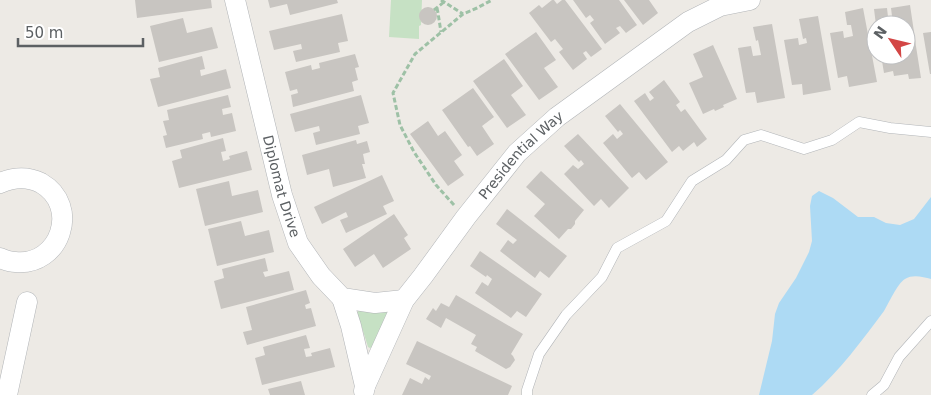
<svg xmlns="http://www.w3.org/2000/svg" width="931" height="395" font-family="'DejaVu Sans',sans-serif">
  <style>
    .green { fill: #c6e1c4 }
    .water { fill: #addaf4 }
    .building { fill: #c8c5c1 }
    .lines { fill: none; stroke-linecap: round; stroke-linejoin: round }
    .lane-casing { stroke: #b2b5b8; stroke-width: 11 }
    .street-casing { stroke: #b2b5b8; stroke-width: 21 }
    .path { stroke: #9ec1a6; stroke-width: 3; stroke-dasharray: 5 2.5; stroke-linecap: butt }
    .lane { stroke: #fff; stroke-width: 10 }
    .street { stroke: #fff; stroke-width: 20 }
    .labels { text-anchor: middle; stroke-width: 5; stroke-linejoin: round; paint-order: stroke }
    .street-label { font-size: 14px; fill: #5c6063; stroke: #fff }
  </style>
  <rect width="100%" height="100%" fill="#edeae5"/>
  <path class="green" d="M391 0H422L421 25 419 26V39L389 37Z
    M359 310 385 311 388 313 372 347 370 348 368 347 358 315 357 313Z"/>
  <path class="water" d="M819 191 833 198 858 217H874L886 223 900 225 914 219 931 197V279C923 277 913 274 905 279 897 284 889 303 884 311 863 339 839 372 812 395H759L772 341 775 314 779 303 796 278 809 252 812 241 810 206 812 196Z"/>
  <path class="building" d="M135 0H211L212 8 137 18Z
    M268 0H337L338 3 290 15 287 4 270 8Z
    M552 0H554L557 4 562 0H565L602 49 591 57 586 51 583 53 587 59 573 70 559 52 563 49 555 39 551 42 529 13 539 5 542 8Z
    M573 0H619L637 25 626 33 620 26 616 28 620 33 605 44 590 23 594 20 590 15 586 18Z
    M624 0H649L658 13 643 25Z
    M910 5 914 32H910L911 41 915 40 921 78 909 79 908 74 894 76 893 71 884 73 881 55H906V25H876L874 9 887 8 888 17 892 16 891 8Z
    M419 16a9 9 0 1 1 18 0a9 9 0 1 1-18 0Z
    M863 8 877 82 849 87 847 76 838 78 830 33 843 31 844 38 853 36 851 25H847L845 12Z
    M342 14 348 41 338 43 340 52 296 62 293 51 302 49 301 44 274 50 269 31Z
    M818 16 831 90 803 95 802 84 792 85 784 40 798 38 799 45 807 43 806 38 803 39 799 19Z
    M183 18 187 33 212 27 218 48 159 62 150 26Z
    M772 24 785 98 757 103 755 92 746 93 738 48 751 46 753 56 761 55 758 40 756 41 753 27Z
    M536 32 556 60 544 68 558 87 539 100 505 54Z
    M931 32V74H930L923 33Z
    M713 45 737 99 723 105 724 107 715 111 714 109 703 114 689 83 703 77 693 54Z
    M355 54 359 67 355 68 358 80 352 82 354 91 293 107 291 95 298 93 297 89 290 91 285 72 311 65 312 70 320 68 319 63Z
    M202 56 205 69 200 70 201 76 226 69 231 88 158 107 150 79 160 77 158 68Z
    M504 59 523 86 511 95 526 115 507 128 473 81Z
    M664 80 680 102 676 105 681 112 685 109 707 139 697 147 694 142 683 151 679 146 672 152 634 101 645 93 650 101 654 98 649 92Z
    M473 88 494 117 482 126 494 144 477 156 470 146 468 147 442 110Z
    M228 95 231 107 222 109 223 115 232 113 236 131 211 137 210 132 202 134 203 139 166 148 163 136 167 135 163 121 169 120 167 110Z
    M361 95 369 123 358 126 360 134 316 145 313 133 320 131 319 126 295 132 290 114Z
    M620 104 668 162 646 180 639 172 632 178 603 143 613 134 617 139 623 134 620 130 618 132 605 116Z
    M428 121 438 136 445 131 462 155 454 161 464 175 448 186 410 134Z
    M578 134 629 188 609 208 601 199 594 206 564 174 573 165 578 169 584 164 581 160 579 162 564 146Z
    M223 138 226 151 221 152 223 161 230 159 229 156 247 151 252 170 179 188 172 161 182 158 180 150Z
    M356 140 357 144 367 141 370 152 363 154 365 164H362L366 178 333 187 329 169 307 175 302 155Z
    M541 171 584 210 575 221V224L571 229H568L559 239 534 216 545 204 526 187Z
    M382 175 394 201 383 206 387 214 346 233 340 220 348 217 346 212 322 224 314 207Z
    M229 181 232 196 258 190 263 212 205 226 196 189Z
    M507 209 567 256 549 278 540 271 535 278 500 251 508 240 513 244 517 240 496 224Z
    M394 214 408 235 404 238 411 249 383 268 374 254 355 267 343 249Z
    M241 221 245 236 269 230 274 252 217 266 208 229Z
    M480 251 542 294 526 317 517 311 511 318 475 293 482 282 488 286 492 279 487 275 486 277 470 266Z
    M265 258 268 271 263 272 265 277 289 271 294 290 221 309 214 281 224 278 222 269Z
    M306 290 310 303 305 305 306 309 311 308 316 326 247 345 243 332 252 330 246 307Z
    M456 295 523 334 511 354 513 356 515 360 510 367 506 369 475 351 477 347 471 344 476 335 446 318 441 328 426 319 433 308 436 311 441 303 449 307Z
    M306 335 310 348 304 349 306 357 312 356 311 353 330 348 335 367 262 385 255 358 265 355 263 347Z
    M417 341 512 386 508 395H402L410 378 422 384 425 377 429 380 431 376 406 364Z
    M301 381 305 395H270L268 389Z"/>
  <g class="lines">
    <g class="lane-casing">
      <path id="lane" d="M527 395V390L539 354 566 315 602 277 617 248 666 221 692 181 726 160 744 140 761 135 804 149 832 140 859 122 890 128 931 132
        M872 395 884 385 899 357 931 321"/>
    </g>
    <g class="street-casing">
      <g id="street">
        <path id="s1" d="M235 0 282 195 298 243 321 276 342 298 375 303 404 300"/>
        <path d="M0 183C14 177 27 176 41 183 81 206 60 267 15 262 10 262 5 260 0 258"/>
        <path d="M342 298 351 326 365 386 364 391"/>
        <path id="s2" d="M365 386 404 300 423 276 466 217 517 153 557 117 688 22 720 6 750 0"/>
        <path d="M7 395 27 302"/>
      </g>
    </g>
    <path class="path" d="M441 0 463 14
      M437 8 438 13 441 32
      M434 10 444 2
      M454 205 436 185 414 152 400 125 393 93 415 54 463 14 477 8 492 0"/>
    <use href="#lane" class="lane"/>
    <use href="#street" class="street"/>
  </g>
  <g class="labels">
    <g class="street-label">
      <text dy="5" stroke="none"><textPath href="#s2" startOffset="281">Presidential Way</textPath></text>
      <text dy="5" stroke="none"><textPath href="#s1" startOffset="192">Diplomat Drive</textPath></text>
    </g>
  </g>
  <g transform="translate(891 40) rotate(305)"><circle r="24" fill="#ffffff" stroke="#bebfc1"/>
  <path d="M0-4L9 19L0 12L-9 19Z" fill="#d34645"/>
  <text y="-8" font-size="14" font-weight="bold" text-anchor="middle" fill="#5c6063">N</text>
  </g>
  <path d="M18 38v8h125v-8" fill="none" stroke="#5c6063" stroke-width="2.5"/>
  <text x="25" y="38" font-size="15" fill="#5c6063" stroke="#ffffff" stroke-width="4" paint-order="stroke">50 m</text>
</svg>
